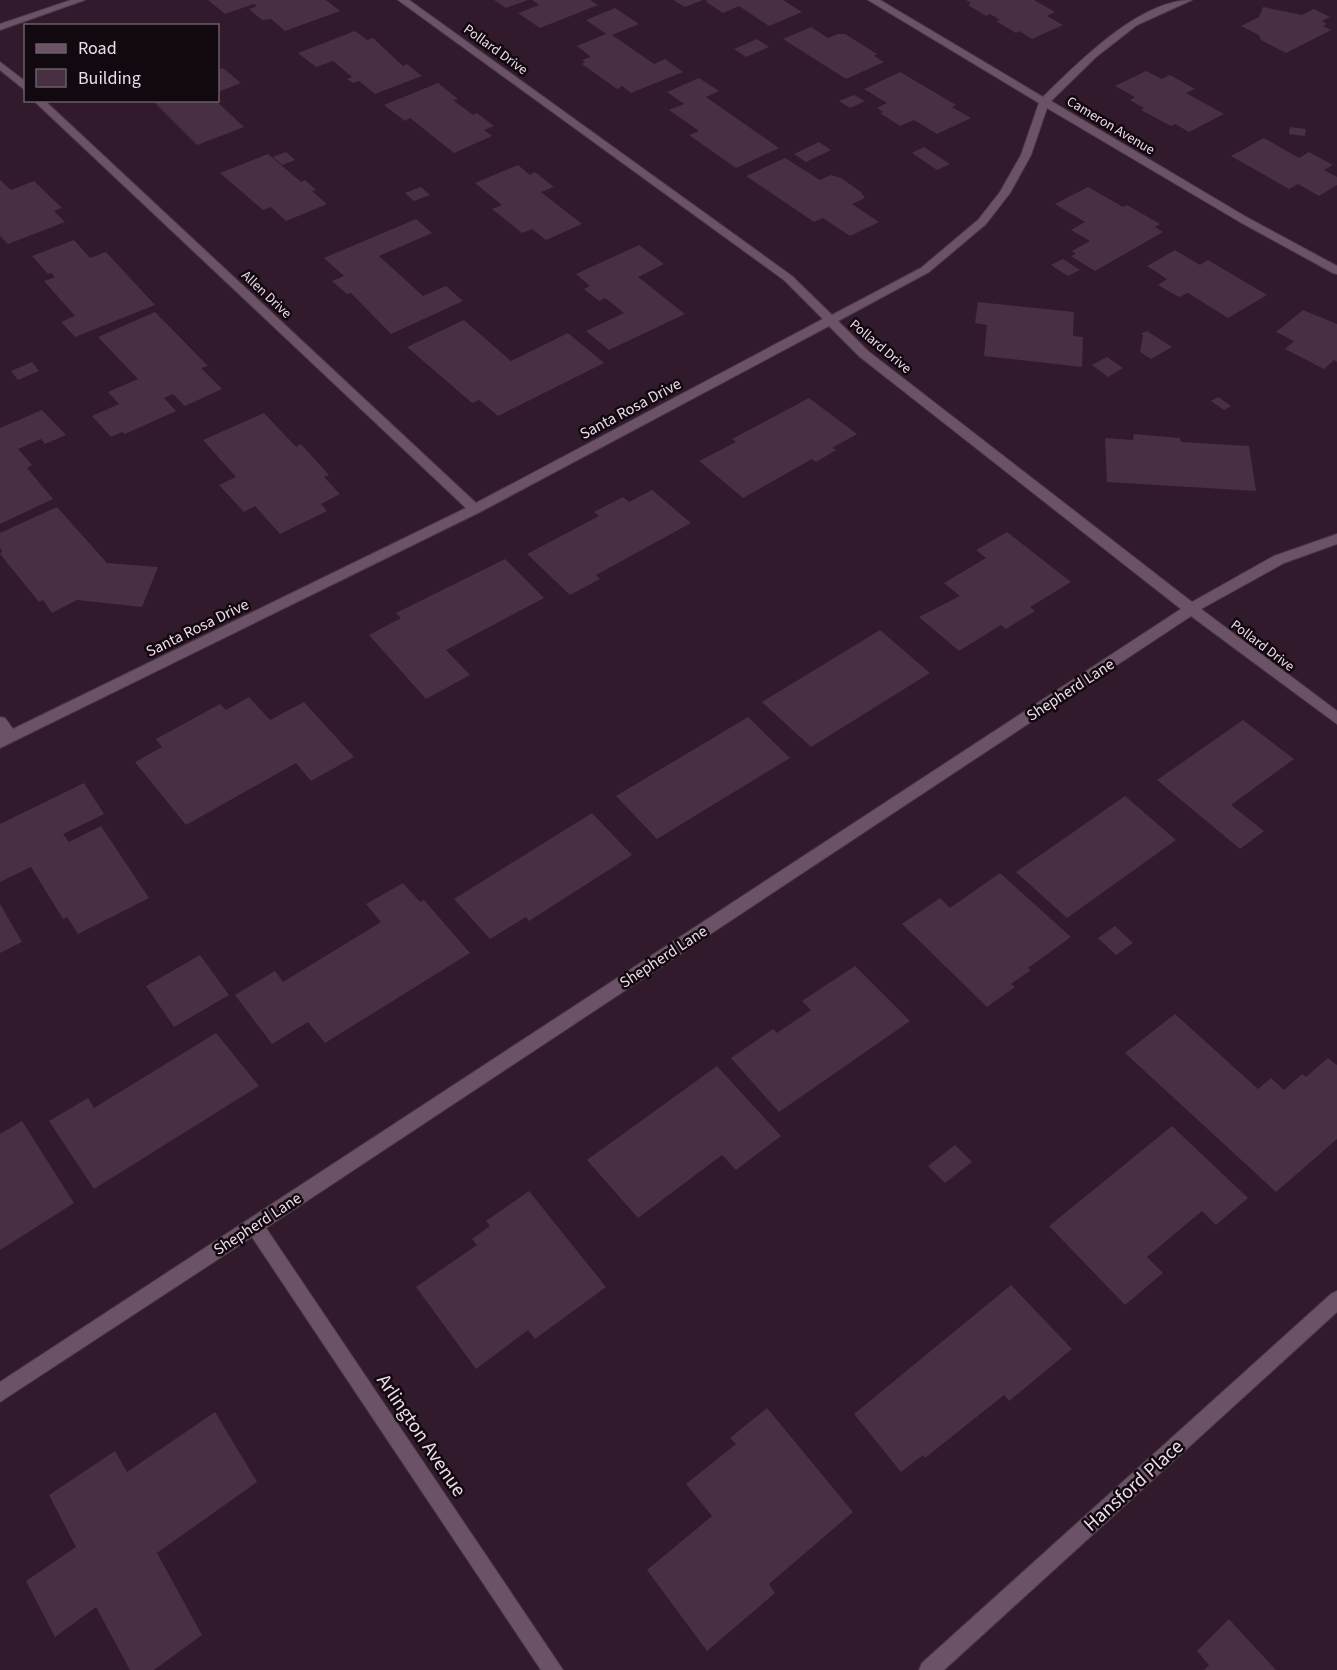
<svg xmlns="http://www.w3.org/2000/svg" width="1337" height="1670" font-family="'Source Sans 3',sans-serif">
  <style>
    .building { fill: #483042 }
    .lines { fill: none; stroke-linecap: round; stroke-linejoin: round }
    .minor-casing { stroke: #4a3846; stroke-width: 2 }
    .minor { fill: #6c5266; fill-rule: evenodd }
    .labels { text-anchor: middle; stroke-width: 5; stroke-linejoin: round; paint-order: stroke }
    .far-street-label { font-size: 14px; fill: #ecdce7; stroke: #120810 }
    .street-label { font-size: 16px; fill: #ecdce7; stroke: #120810 }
    .near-street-label { font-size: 20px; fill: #ecdce7; stroke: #120810 }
  </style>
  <rect width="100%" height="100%" fill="#301a2b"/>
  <path class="building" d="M208 0H326L340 11 285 31 271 19 262 20 249 9 257 6 254 4 225 14Z
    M494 0H528L506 8Z
    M532 0H590L598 5 540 28 518 13 539 5Z
    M673 0H703L685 7Z
    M708 0H783L802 12 769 26 739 6 723 13 705 1Z
    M966 0H1034L1055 12 1047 16 1063 25 1032 39 1019 31 1016 33 996 21 1000 20 990 14 986 16 968 5 971 3Z
    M1263 7 1302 15 1314 9 1330 17 1322 21 1327 24 1323 26 1331 30 1286 53 1261 40 1259 35 1241 26 1259 17Z
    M615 8 639 24 612 35 654 64 665 59 683 72 631 93 622 86 617 89 582 64 585 62 582 60 591 57 577 46 606 34 586 20Z
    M811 27 828 38 838 34H845L877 54 874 56 884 62 846 79 783 39Z
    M355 31 367 40 373 38 403 66 407 64 422 76 375 94 359 81 353 83 347 79 352 77 333 61 316 67 298 53Z
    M757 39 769 47 746 57 734 49Z
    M223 68 241 83 218 92V70Z
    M1146 71 1162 79 1170 75 1195 89 1186 93 1224 114 1189 132 1175 124 1171 126 1141 110 1144 108 1130 100 1135 97 1115 86Z
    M900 72 956 105 952 107 971 118 937 134 914 120 900 126 880 113 883 112 877 108 887 103 864 89Z
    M699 78 719 91 706 97 779 148 736 168 689 135 699 131 669 110 684 104 667 92Z
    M438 83 458 99 453 100 473 115 477 113 494 126 484 130 492 136 454 153 410 118 405 121 384 105Z
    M854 95 865 101 850 108 839 101Z
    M152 100H215L244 127 197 145Z
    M1290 127 1306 129 1305 136 1289 134Z
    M1264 138 1299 158 1309 152 1333 165 1324 170 1337 177V185L1319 196 1298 184 1289 189 1231 156Z
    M819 142 831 150 806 162 794 154Z
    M924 147 950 164 937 170 912 153Z
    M286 152 295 160 282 165 273 157Z
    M268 154 301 182 305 180 316 190 312 191 327 204 286 221 271 207 263 210 220 173Z
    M785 158 820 180 831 175 841 178 861 192 865 198 852 204 879 222 850 236 823 218 814 222 746 176Z
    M518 165 530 175 535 172 554 187 541 192 582 224 546 240 532 229 522 233 492 209 502 205 475 183Z
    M0 180 11 190 34 181 62 208 54 211 65 222 8 244 0 236Z
    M421 187 430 195 414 201 405 193Z
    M1088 187 1123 207 1127 205 1160 224 1155 227 1163 232 1095 271 1071 256 1076 254 1072 251 1090 241 1071 230 1085 222 1055 204Z
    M416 219 432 233 379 256 423 296 446 286 463 301 391 334 351 293 347 294 332 281 344 276 324 258Z
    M74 240 90 258 106 252 155 305 75 337 61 322 75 316 44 281 55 277 51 273 48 274 32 256Z
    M639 245 664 264 638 277 685 314 609 350 586 331 624 313 605 298 599 301 584 289 590 286 576 274Z
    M1175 250 1200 265 1208 260 1267 295 1228 318 1188 293 1179 297 1158 285 1167 279 1147 266Z
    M1063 259 1080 270 1068 276 1051 265Z
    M978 302 1074 312 1073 336 1083 337 1082 367 984 356 987 325 975 323Z
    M1303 310 1337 324V362L1334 360 1324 369 1285 349 1294 341 1276 332Z
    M155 312 208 366 201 368 222 389 185 406 173 394 164 398 176 411 125 434 122 432 111 437 92 416 119 404 108 392 138 379 98 337Z
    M464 320 511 361 568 333 604 363 498 416 479 400 472 403 407 347Z
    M1147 331 1172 347 1151 359 1140 352 1143 335 1141 334Z
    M1107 357 1123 368 1108 377 1092 365Z
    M32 362 39 371 18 380 11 371Z
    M1218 397 1231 406 1224 410 1211 401Z
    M809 398 857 434 832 448 836 450 816 462 812 459 743 498 699 461 736 442 732 439Z
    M42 410 66 435 45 444 41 439 18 449 32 465 27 468 53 499 0 524V428Z
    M264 413 296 447 301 444 329 475 324 477 340 494 321 504 327 511 280 534 255 506 244 512 219 485 236 477 203 440Z
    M1134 434 1180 438 1181 442 1249 446 1256 491 1107 482 1105 438 1133 440Z
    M652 490 691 523 596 575 600 579 570 595 527 554 599 516 594 512 623 497 629 502Z
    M57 507 107 563 158 567 142 607 77 600 52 613 43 600 39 602 0 554 2 551 0 548V533Z
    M1007 532 1071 582 1030 607 1035 611 1006 629 1001 625 959 651 919 617 960 596 944 583 986 558 976 550Z
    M505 559 544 598 446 650 470 675 426 699 369 635 401 618 396 613Z
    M880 630 930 673 811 747 762 702Z
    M249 697 270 720 304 702 354 757 311 781 296 763 186 825 135 762 162 747 156 739 220 704 226 710Z
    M748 717 790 758 657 839 616 796Z
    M1243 720 1294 759 1231 805 1264 831 1240 849 1157 780Z
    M84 783 104 814 63 834 69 842 101 826 149 898 78 934 67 917 63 919 31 867 0 882V824Z
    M1125 796 1176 840 1067 918 1016 872Z
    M592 813 632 855 529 921 526 917 490 939 454 899Z
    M1000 873 1071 937 1028 968 1031 970 1011 984 1015 987 987 1007 902 924 940 898 950 908Z
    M403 883 420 902 424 900 470 953 325 1043 308 1022 272 1044 235 995 275 971 283 982 381 922 366 904Z
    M0 904 22 942 0 953Z
    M1115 926 1133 943 1116 955 1098 938Z
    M200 955 229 995 174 1027 146 986Z
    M855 966 910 1021 779 1112 731 1058 773 1029 777 1033 811 1010 802 1001Z
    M1175 1014 1258 1089 1271 1078 1284 1090 1302 1074 1306 1077 1328 1058 1337 1065V1139L1276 1192 1125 1053Z
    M216 1033 259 1086 94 1189 49 1121 88 1098 94 1108Z
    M717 1066 781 1136 736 1170 722 1155 638 1218 587 1160Z
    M22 1121 74 1203 0 1250V1134Z
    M1172 1126 1248 1198 1216 1225 1202 1211 1147 1257 1163 1273 1125 1305 1049 1226Z
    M955 1145 972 1162 945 1183 928 1166Z
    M529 1191 606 1287 535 1339 528 1330 476 1369 416 1287 477 1245 472 1239 490 1226 486 1221Z
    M1011 1285 1072 1349 1009 1401 1004 1395 925 1458 923 1455 901 1472 854 1414Z
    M767 1408 853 1512 769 1584 775 1593 707 1651 647 1570 712 1516 686 1484 736 1444 730 1438Z
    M215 1412 257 1482 157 1553 202 1635 154 1670H130L96 1607 55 1637 26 1581 76 1547 49 1495 115 1451 127 1472Z
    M1229 1619 1237 1628 1276 1670H1204L1209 1665 1197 1651Z"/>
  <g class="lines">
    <g class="minor-casing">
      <path id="minor" d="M71 0H85L0 30V24Z
        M398 0H409L792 276 832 315 921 268 978 220 1000 192 1021 155 1039 103 868 0H880L1043 97C1079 62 1139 0 1192 0L1137 25 1096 57 1051 101 1248 218 1337 266V274L1333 273 1240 222 1047 108 1031 155 1010 193 986 224 929 272 838 321 868 351 1192 602 1274 556 1337 534V544L1284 563 1201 609 1337 711V724L1191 616 266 1228 563 1670H541L252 1237 0 1402V1382L1181 609 860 357 829 326 480 512 0 748V717L5 718 13 729 466 508 33 100H44L476 503 823 319 784 280Z
        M0 62 26 82V91L0 70Z
        M1337 1291V1312L944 1670H919L922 1663 1331 1294Z"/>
    </g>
    <use href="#minor" class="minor"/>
  </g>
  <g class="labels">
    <g class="far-street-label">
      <text transform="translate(496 49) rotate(36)" y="5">Pollard Drive</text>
      <text transform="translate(1111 125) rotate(31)" y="5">Cameron Avenue</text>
      <text transform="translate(267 294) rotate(43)" y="5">Allen Drive</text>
      <text transform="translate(881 346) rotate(40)" y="5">Pollard Drive</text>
      <text transform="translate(1263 645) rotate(37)" y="5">Pollard Drive</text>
    </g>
    <g class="street-label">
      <text transform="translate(630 408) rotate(-28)" y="6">Santa Rosa Drive</text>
      <text transform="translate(197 627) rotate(-26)" y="6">Santa Rosa Drive</text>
      <text transform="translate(1070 689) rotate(-33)" y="6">Shepherd Lane</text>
      <text transform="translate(663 956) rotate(-33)" y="6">Shepherd Lane</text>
      <text transform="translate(257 1223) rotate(-33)" y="6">Shepherd Lane</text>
    </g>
    <g class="near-street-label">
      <text transform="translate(422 1435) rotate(56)" y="7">Arlington Avenue</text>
      <text transform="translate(1133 1485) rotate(-42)" y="7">Hansford Place</text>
    </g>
  </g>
  <rect x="24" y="24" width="195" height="78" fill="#120810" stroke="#695d66" stroke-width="1.5"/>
  <rect x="36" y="44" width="30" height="9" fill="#6c5266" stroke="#695d66" stroke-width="1.5"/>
  <text x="78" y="54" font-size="18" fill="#ecdce7">Road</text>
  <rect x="36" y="69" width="30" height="18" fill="#483042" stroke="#695d66" stroke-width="1.5"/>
  <text x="78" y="84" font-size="18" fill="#ecdce7">Building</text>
</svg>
